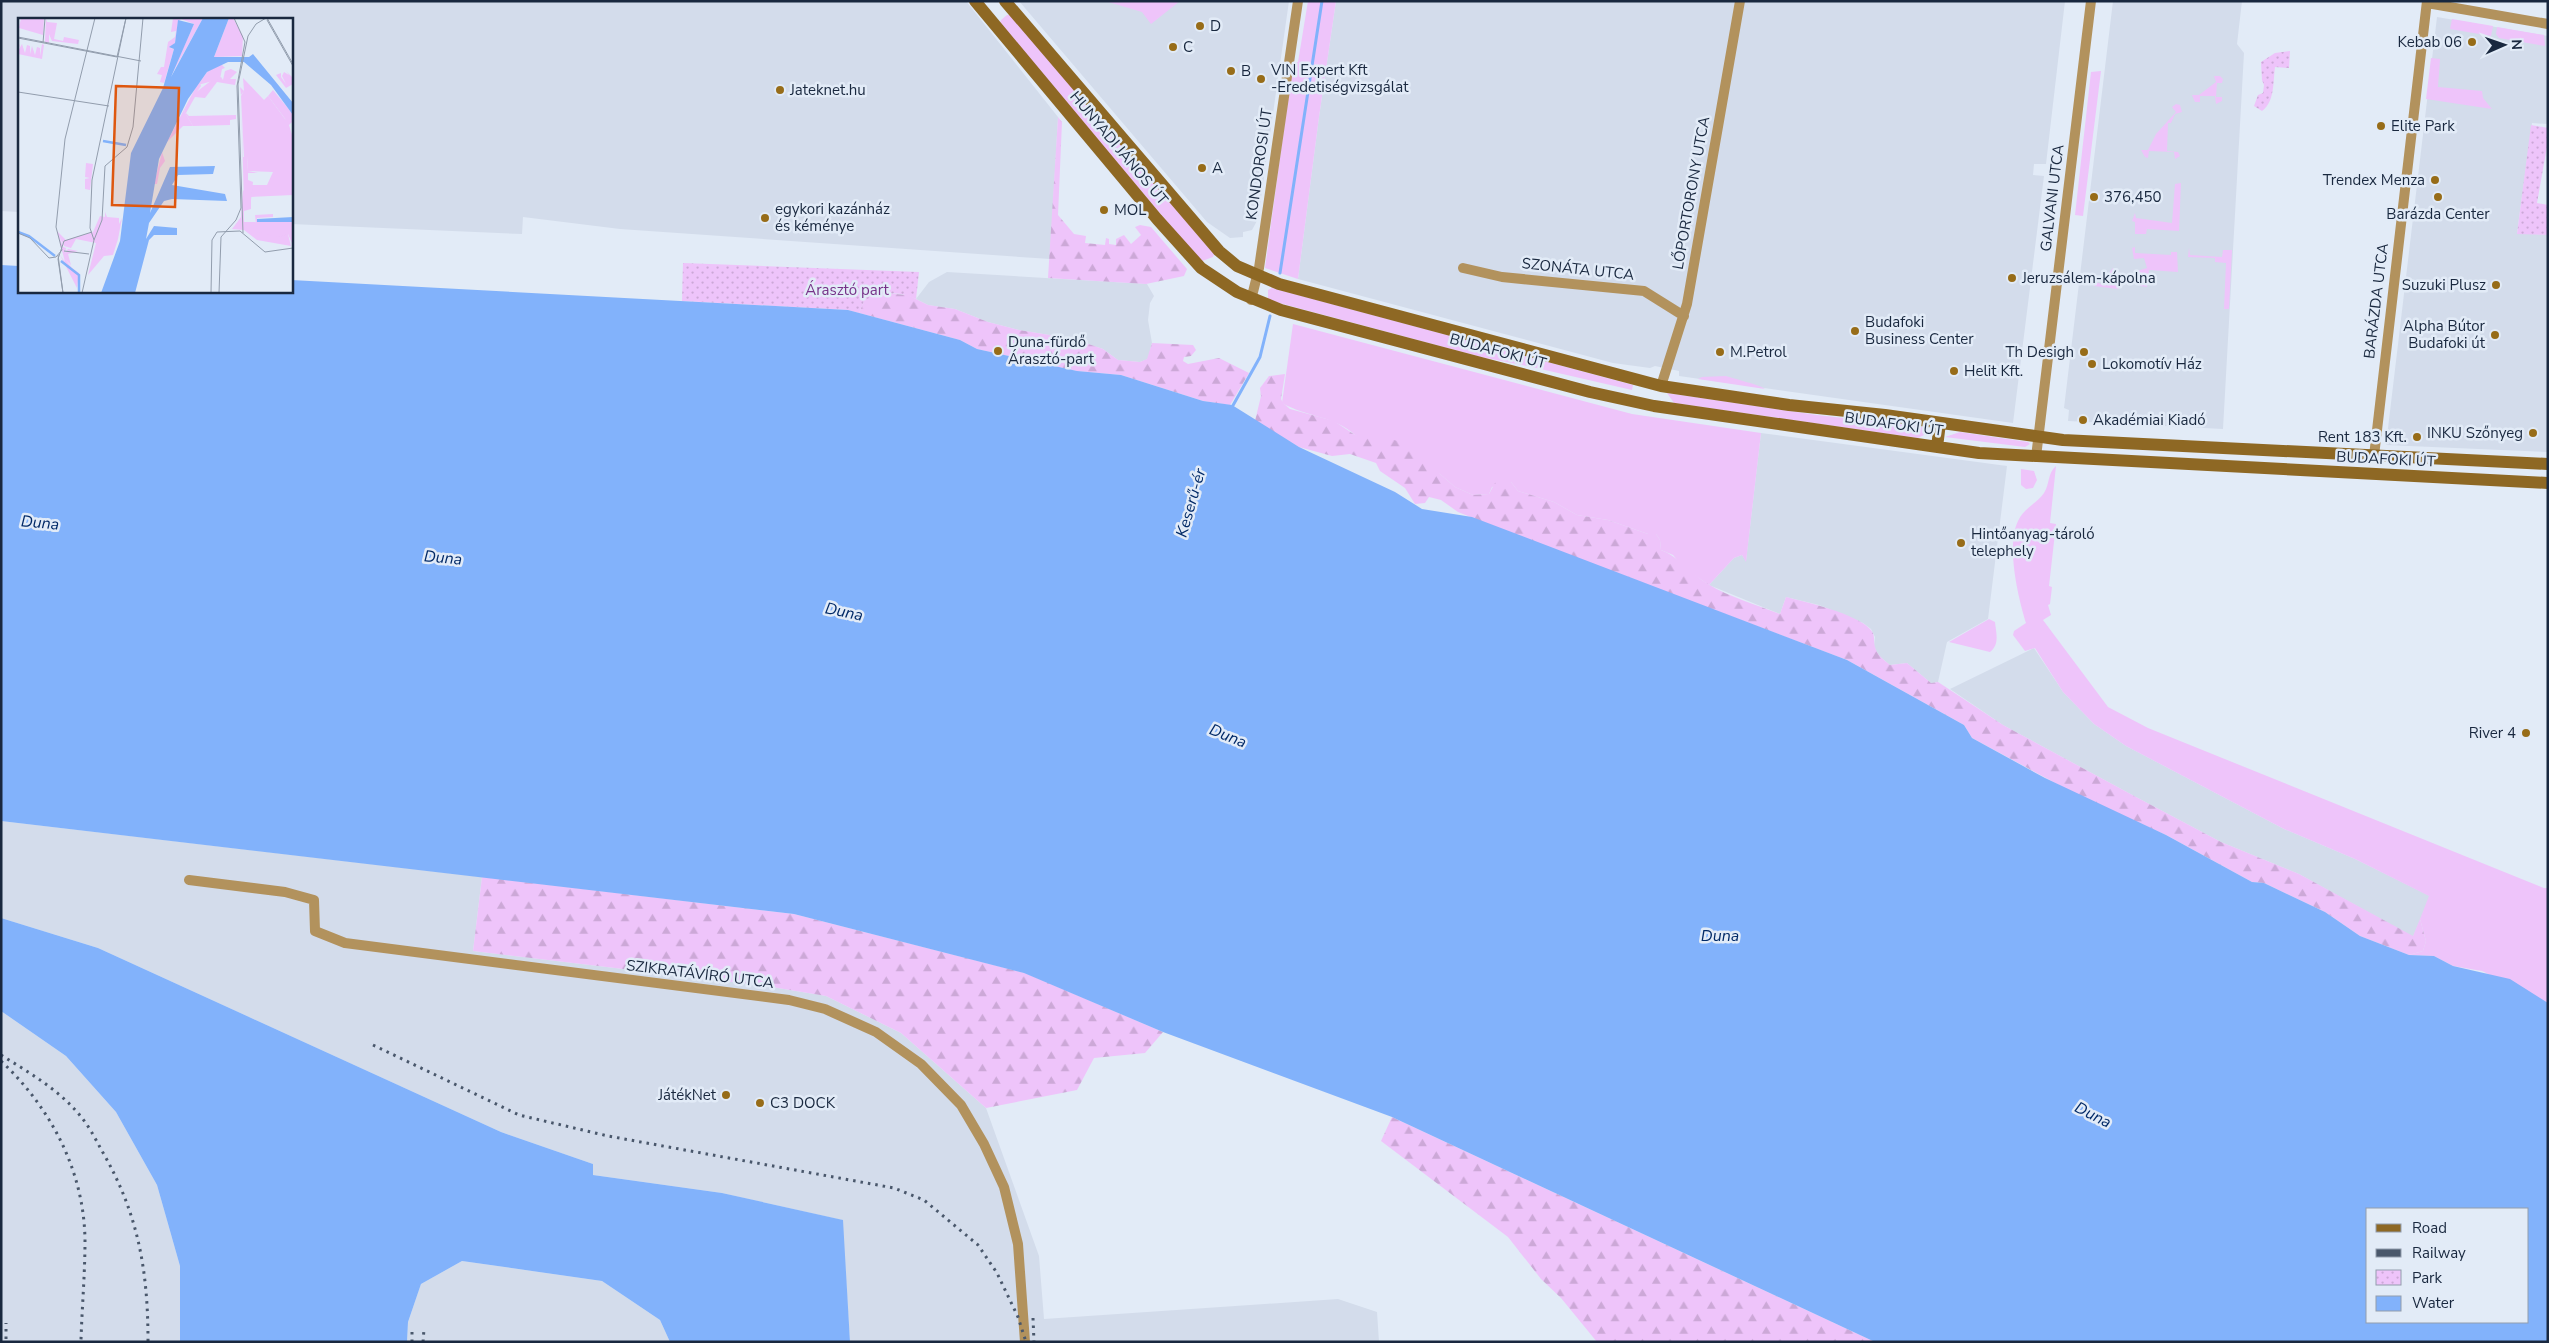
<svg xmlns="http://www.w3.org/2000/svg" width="2549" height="1343" font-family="'Nunito Sans',sans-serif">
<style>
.built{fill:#d3dceb}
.grass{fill:#eec4fa}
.forest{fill:url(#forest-firs)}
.park{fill:url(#park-dots)}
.water{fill:#82b2fb;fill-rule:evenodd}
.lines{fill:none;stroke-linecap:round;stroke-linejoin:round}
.stream{stroke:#82b2fb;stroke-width:3}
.minor{stroke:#b2925d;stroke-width:10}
.secondary{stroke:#8e6824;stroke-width:12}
.rail{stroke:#49576b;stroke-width:3;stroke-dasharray:2.5 5;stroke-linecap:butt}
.poi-dot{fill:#976c18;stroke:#e2ebf7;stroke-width:2}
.labels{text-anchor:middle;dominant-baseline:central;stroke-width:5;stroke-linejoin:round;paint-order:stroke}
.poi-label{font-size:15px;fill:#19283f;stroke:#e2ebf7;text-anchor:start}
.street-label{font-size:15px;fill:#19283f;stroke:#e2ebf7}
.park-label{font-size:15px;fill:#763288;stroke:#e2ebf7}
.water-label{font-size:16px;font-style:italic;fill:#002967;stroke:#e2ebf7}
.inset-river{fill:none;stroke:#82b2fb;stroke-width:2.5}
.inset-road{fill:none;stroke:#929dad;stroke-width:1}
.view{fill:#de570f;fill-opacity:0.15;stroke:#de570f;stroke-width:2.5}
.inset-edge{fill:none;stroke:#19283f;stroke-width:2.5}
</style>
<defs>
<pattern id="forest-firs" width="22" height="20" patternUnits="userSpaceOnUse" patternTransform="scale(1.25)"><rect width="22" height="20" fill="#eec4fa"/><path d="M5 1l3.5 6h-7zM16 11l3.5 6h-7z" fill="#cca8d7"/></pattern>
<pattern id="park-dots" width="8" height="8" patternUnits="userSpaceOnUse" patternTransform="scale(1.25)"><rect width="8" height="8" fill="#eec4fa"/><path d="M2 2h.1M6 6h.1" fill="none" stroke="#cca8d7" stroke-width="1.8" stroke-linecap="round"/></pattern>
</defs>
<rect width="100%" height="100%" fill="#e2ebf7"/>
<!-- built -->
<path class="built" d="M1,1H966L1058,117L1050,259L620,229L523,217L522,234L291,224V19H19V212L1,211Z
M1019,1H1289L1258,219L1252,230L1243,232V237L1230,238L1207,222Z
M1336,1H2065L2046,164H2034L2033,175L2044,176L2013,423L1679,376V371L1655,366L1650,368L1613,363L1298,279L1319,117Z
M2113,1H2242L2237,44L2244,53L2223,429L2068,421L2069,410L2064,408Z
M2437,17L2548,36V124L2532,123L2517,233L2548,235V452L2386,445Z
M947,272L1147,284L1154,296L1150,303L1148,320L1152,343L1148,359L1140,362L1118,360L1103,349L1074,339L1019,330L988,322L955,309L928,305L916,299L929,282Z
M1761,433L2007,466L1988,619L1947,642L1938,682L1931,683L1907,663L1890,665L1878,655L1874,646L1875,637L1871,629L1863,623L1819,605L1786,597L1780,614L1709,585L1734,558L1742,555L1746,561Z
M2034,648L2063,692L2094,724L2126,746L2284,829L2355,859L2430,896L2413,937L2299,874L2221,842L2136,797L2003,725L1950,689Z
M1,821L482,877L473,951L766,986L826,996L901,1033L986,1108L1039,1256L1044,1319L1338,1299L1377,1312L1379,1342H850L842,1220L722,1193L593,1175V1164L501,1132L98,948L1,918Z
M1,1011L66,1056L116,1112L157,1185L180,1266V1342H1Z
M462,1261L602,1281L660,1320L670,1342H407L408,1322L421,1284Z"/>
<!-- grass -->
<path class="grass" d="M1105,1H1180L1151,24L1142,12Z
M1308,1H1336L1319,117L1298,279L1265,268L1293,62H1298Z
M1007,15H1010L1214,254L1213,257L1202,261L1185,243L1000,23L1001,20Z
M2452,19L2493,26L2491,36L2450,29Z
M2497,27L2544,35L2545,46L2499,38L2496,34Z
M2431,58L2440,59L2438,87L2482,91L2483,98L2492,109L2426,99Z
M2101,71L2083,216L2075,215L2091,72Z
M2214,76H2220L2223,79L2222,83H2217L2216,97H2222V101L2216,104L2215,96H2200V102H2195L2192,95H2199L2216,82Z
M2176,104L2180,105L2182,112L2175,114L2171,123H2168L2167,151L2178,152L2180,156L2175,159L2174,152L2149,151L2148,158L2145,157L2141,150H2148L2156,134L2176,112L2172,107Z
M2181,183L2179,231L2147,229L2146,234H2135V222L2132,221L2135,213L2136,218L2172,223L2175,184Z
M2135,247V253L2171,255V252H2177L2178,272L2149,270L2147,287L2140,286L2137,271L2147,268L2144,258L2134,259L2132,248Z
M2189,248L2190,255L2222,257L2223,250H2232L2229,309H2224L2226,263L2215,262V258L2188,257Z
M2113,268L2122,284L2118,289L2094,286L2095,282L2101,284Z
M1272,288L1633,385L1632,390L1532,367L1481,357L1268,300V290Z
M1293,324L1632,414L1761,433L1746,562L1742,555L1734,558L1709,585L1683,567L1673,555L1661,550L1660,540L1656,534H1648L1608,520L1577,515L1554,502L1518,491L1511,482L1492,487L1489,494L1473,495L1455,487L1440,474L1355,435C1335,416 1306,417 1282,403Z
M1726,376C1732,378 1763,386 1765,389L1698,379L1702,377Z
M1667,393L1817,415L1922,427L1927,428L1928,433L1918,438L1674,403Z
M1960,432L2028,442L2030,444L2025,447L1945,437Z
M2056,466L2050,523L2056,524L2049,586L2052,587L2050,604L2048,605L2051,615L2043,620L2108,707L2148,728L2544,888H2548V1003L2482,971L2453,966L2434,956L2409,955L2423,951L2426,941L2420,919L2429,896L2355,859L2284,829L2126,746L2094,724L2063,692L2035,648L2025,651L2013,635L2014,631L2026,623C2018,597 2006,546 2018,521C2024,508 2036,504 2044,493C2050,484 2047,474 2056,466Z
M2021,469L2034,471L2037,480L2033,488L2026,489L2021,485Z
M1989,619L1995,622C1996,633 2000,644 1990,652L1949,642Z"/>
<!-- forest -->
<path class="forest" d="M1058,117L1062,122L1058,215L1074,234L1086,236L1085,243L1105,245L1106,238L1109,239V244L1116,245V239L1124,235L1131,244L1141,235L1135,227L1140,225L1151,227L1187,269L1184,276L1146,284L1048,278Z
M882,293L908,295L928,305L955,309L988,322L1019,330L1074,339L1103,349L1118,360L1140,362L1147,359L1152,343L1193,345L1196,350L1191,356L1184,357L1183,361L1188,364L1219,358L1249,373L1230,405L1203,401L1121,375L1077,371L977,349L960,340L859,313L864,301Z
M1285,374L1281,399L1283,403L1290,409L1334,421L1355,435L1388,438L1407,444L1422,453L1440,474L1455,487L1473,495L1489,494L1496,481L1511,482L1518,491L1554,502L1577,515L1608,520L1648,534H1656L1660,540L1661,550C1678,556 1691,574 1708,584C1729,597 1757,605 1780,614L1786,597C1806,602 1857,614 1870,629C1876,635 1873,640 1875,647C1877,655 1884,660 1890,665L1907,663L1931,683L1938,682L2003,725L2136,797L2221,842L2299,874L2413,936L2420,919L2426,941L2423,951L2409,955L2360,936L2325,912L2264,883L2252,882L2166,835L2083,798L1972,738L1964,725L1847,660L1549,548L1458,512L1441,500L1429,497L1425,503L1415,504L1405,488L1380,471L1376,463L1350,454L1332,456L1299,447L1255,421L1261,396L1260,388L1269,376Z
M482,877L794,914L1025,973L1163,1032L1145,1053L1094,1058L1077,1090L986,1108L901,1033L826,996L766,986L473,951Z
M1392,1117L1875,1342H1597L1561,1298L1541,1279L1508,1237L1381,1141Z"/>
<!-- park -->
<path class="park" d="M2290,51L2289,68L2275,67C2273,81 2275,102 2262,111L2254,106L2258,95L2263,93L2264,85L2262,80L2261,62L2275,53Z
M2531,125L2548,128V141L2537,203L2548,205V235L2517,234Z
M683,263L919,272L916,299C898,290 882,293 864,301L859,313L848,310L682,301Z"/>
<!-- water -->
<path class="water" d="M1,265L19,266V291H291V280L848,310L960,340L977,349L1077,371L1121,375L1203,401L1232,405L1299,447L1395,492L1422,509L1472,517L1847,660L1964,725L1972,738L2045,778L2166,835L2252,882L2264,883L2325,912L2360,936L2409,955L2434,956L2453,966L2510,979L2548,1003V1342H1875L1392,1117L1163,1032L1024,973L794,914L1,821ZM2368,1209H2528V1322H2368Z
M1,918L98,948L501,1132L593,1164V1175L722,1193L843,1220L850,1342H670L660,1320L602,1281L462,1261L421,1284L408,1322L407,1342H180V1266L157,1185L116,1112L66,1056L1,1011Z"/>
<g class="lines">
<!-- stream -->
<path class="stream" d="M1280,273L1322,1
M1231,409L1260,357L1270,316"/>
<!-- minor -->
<path class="minor" d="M2427,3L2548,24
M1463,268L1502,277L1644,291L1684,316
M1251,300L1259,268L1298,1
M1661,386L1687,304L1740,1
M2374,456L2427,1
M2036,457L2091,1
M189,880L285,892L314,900L315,931L345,943L789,1000L825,1009L876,1032L921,1064L961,1105L984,1144L1004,1187L1018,1244L1025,1342"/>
<!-- secondary -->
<path class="secondary" d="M975,1L1157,219L1201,268L1237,292L1281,310L1590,392L1654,406L1979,453L2548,483
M1005,1L1219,251L1237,266L1279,284L1661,386L1789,405L1885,415L2063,440L2548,464
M1937,447L1940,423"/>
<!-- rail -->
<path class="rail" d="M373,1045L519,1115L608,1136L894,1188L924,1200L978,1245L997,1273L1018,1317L1026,1342
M1,1055C30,1073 61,1091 82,1118C90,1128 96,1140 102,1151C138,1213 148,1270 148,1341
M1,1061C51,1108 84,1171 85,1240C85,1274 82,1307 81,1340
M1033,1318L1034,1342
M6,1339V1323
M412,1342V1329
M423,1342L424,1329"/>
</g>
<!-- markers -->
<g class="poi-dot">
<circle cx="1200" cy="26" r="5"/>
<circle cx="2472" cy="42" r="5"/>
<circle cx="1173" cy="47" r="5"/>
<circle cx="1231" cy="71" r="5"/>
<circle cx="1261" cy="79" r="5"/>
<circle cx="780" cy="90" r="5"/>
<circle cx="2381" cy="126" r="5"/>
<circle cx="1202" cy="168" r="5"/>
<circle cx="2435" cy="180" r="5"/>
<circle cx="2094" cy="197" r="5"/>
<circle cx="2438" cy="197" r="5"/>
<circle cx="1104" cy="210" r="5"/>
<circle cx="765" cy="218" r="5"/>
<circle cx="2012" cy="278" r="5"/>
<circle cx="2496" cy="285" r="5"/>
<circle cx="1855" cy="331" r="5"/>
<circle cx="2495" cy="335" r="5"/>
<circle cx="998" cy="351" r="5"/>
<circle cx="1720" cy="352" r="5"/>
<circle cx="2084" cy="352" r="5"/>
<circle cx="2092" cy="364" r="5"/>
<circle cx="1954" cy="371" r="5"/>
<circle cx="2083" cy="420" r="5"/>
<circle cx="2533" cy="433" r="5"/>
<circle cx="2417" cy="437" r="5"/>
<circle cx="1961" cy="543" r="5"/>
<circle cx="2526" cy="733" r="5"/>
<circle cx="726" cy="1095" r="5"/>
<circle cx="760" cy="1103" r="5"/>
</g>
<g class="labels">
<!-- poi labels -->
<g class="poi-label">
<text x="1210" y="26">D</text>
<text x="2462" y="42" text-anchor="end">Kebab 06</text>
<text x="1183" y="47">C</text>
<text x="1271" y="70">VIN Expert Kft<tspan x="1271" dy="17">-Eredetiségvizsgálat</tspan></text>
<text x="1241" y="71">B</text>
<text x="790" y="90">Jateknet.hu</text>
<text x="2391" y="126">Elite Park</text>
<text x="1212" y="168">A</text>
<text x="2425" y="180" text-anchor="end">Trendex Menza</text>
<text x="2104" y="197">376,450</text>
<text x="775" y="209">egykori kazánház<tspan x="775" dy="17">és kéménye</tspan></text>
<text x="1114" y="210">MOL</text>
<text x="2438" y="214" text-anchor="middle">Barázda Center</text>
<text x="2022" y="278">Jeruzsálem-kápolna</text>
<text x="2486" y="285" text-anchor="end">Suzuki Plusz</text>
<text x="1865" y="322">Budafoki<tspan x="1865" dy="17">Business Center</tspan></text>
<text x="2485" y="326" text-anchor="end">Alpha Bútor<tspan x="2485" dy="17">Budafoki út</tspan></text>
<text x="1008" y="342">Duna-fürdő<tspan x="1008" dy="17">Árasztó-part</tspan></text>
<text x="1730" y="352">M.Petrol</text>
<text x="2074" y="352" text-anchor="end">Th Desigh</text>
<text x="2102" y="364">Lokomotív Ház</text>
<text x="1964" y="371">Helit Kft.</text>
<text x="2093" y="420">Akadémiai Kiadó</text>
<text x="2523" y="433" text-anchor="end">INKU Szőnyeg</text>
<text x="2407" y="437" text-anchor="end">Rent 183 Kft.</text>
<text x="1971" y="534">Hintőanyag-tároló<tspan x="1971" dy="17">telephely</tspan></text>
<text x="2516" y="733" text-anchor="end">River 4</text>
<text x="716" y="1095" text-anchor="end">JátékNet</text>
<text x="770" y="1103">C3 DOCK</text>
</g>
<!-- street labels -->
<g class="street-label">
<text transform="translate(1119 148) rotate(50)">HUNYADI JÁNOS ÚT</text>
<text transform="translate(1259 164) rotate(-82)">KONDOROSI ÚT</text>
<text transform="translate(1691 193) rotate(-80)">LŐPORTORONY UTCA</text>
<text transform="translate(2052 198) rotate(-83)">GALVANI UTCA</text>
<text transform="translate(1578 269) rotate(6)">SZONÁTA UTCA</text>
<text transform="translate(2376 301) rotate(-83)">BARÁZDA UTCA</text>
<text transform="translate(1498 351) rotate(15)">BUDAFOKI ÚT</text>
<text transform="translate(1894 424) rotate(8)">BUDAFOKI ÚT</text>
<text transform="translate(2386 459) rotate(3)">BUDAFOKI ÚT</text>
<text transform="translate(700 974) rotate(7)">SZIKRATÁVÍRÓ UTCA</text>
</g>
<!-- park labels -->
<g class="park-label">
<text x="847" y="290">Árasztó part</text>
</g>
<!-- water labels -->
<g class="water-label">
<text transform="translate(1191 503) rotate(-74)">Keserű-ér</text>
<text transform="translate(40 523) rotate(5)">Duna</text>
<text transform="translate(443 558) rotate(5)">Duna</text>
<text transform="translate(844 612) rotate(12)">Duna</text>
<text transform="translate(1228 736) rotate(22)">Duna</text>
<text x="1720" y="936">Duna</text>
<text transform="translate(2093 1115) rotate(27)">Duna</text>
</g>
</g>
<!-- overview -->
<g transform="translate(18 18)">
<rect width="275" height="275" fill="#e2ebf7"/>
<path d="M2,26L0,33L4,26L7,35L9,27L12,28V36L14,28L17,37L19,29L22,30V38L24,26L26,27L24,41L0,36V29ZM213,51L219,54L212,61H218L217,67L199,64L187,80L177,79L168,95L171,98L218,97V101L212,102V107L175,108L166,93L177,75L194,62L203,59L205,62L207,53ZM268,53L275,60V66L268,70L258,57L263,55V59L268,66L264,58L266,54L271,57ZM225,60L246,82L250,78L267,101L275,103L271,107L275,120V177L233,179V191L226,193V204H237L262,216H270L273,228L239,222L226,212L214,211L223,199L225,173L233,167H249L255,154L230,153L229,139H226L223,78L226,73L223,77L222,69L226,73ZM87,194L89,199L101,200V206L104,200L100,221L95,237L86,238L70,257L78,225L58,221L53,230L46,228L41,218L45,229L48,230L47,235L50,231L60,233L50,236L53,247L47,241L54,250L61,255L59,270L42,237L47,244L39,213L48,222L75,214L82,198L87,199Z" fill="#eec4fa"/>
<path d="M181,63L183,68L166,93L175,108H165L149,124ZM255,72L274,95L275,103L268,102L250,78ZM223,78L225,139H229L230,153L240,155H230V162L235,164L233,182L226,185ZM144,134L147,143L142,150L139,166H136ZM255,196V199L239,200V204H275V228L270,216L261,219L239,214L237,197Z" fill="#eec4fa"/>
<path d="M68,145L75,146L72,172L67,171V161L72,160L67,159Z" fill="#eec4fa"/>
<path d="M3,0H26L25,17L1,10ZM28,0L29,4L39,5L36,21L45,23L46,19L61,22L60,26L34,23L31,16V25L27,24ZM155,0H185L153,58L176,6L163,1L160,4L157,25L152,30L156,31L146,65L142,64L144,57L139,56L143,49H146L150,24L157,19L158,13L153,14ZM211,0H215L225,18L224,38L196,39ZM203,46L207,50L204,51L202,61L180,67L189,54Z" fill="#eec4fa"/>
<path d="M185,0H211L196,39H231L235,36L275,85V97L253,67L226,44H210L189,54L170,81L141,141L132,195L152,149L197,148L195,156L160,157L154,167L207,176L209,183L154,181L146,183L131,205L128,221L136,208L159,210V217H136L131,222L117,275H83L102,223L113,135L145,70L156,31L151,29L157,25L160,2L176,6L153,59ZM275,199V204H239V201Z" fill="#82b2fb"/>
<path class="inset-river" d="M85,123L108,127M0,214L11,218L37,238M43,243L61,257V275"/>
<path class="inset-road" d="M249,0L275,46M249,2L275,48M0,19L123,43M0,20L99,39L108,0M25,25L27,0M0,74L91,88M0,215L12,220L31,240L38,239L44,232L38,209L47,121L77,0M225,215L220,66L230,18L238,6L248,0M76,222L72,210L74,162L108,0M46,233L71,236M40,237L45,275M45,275L40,241L46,223L74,214M64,275L76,222L84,202L87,148L109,129L115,109L125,0M193,275L194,222L199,214L222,213L247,234L275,230M201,275L203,219L218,202L223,190L219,68L227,24L216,0"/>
<path class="view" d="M98,68L161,70L157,189L94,187Z"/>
<rect width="275" height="275" class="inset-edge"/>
</g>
<!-- border -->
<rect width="2549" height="1343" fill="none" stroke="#19283f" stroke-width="5"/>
<!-- legend -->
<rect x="2366" y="1208" width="162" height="115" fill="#e2ebf7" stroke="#929dad"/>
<rect x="2376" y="1224" width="25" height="8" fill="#8e6824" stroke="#929dad"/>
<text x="2412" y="1233" font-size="15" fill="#19283f">Road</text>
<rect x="2376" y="1249" width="25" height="8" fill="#49576b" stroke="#929dad"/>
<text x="2412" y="1258" font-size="15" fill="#19283f">Railway</text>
<rect x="2376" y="1270" width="25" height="15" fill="url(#park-dots)" stroke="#929dad"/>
<text x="2412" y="1283" font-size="15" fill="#19283f">Park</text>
<rect x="2376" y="1296" width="25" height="15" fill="#82b2fb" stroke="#929dad"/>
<text x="2412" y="1308" font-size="15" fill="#19283f">Water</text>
<!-- north arrow -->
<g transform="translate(2504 45) rotate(88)" stroke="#e2ebf7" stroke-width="4" paint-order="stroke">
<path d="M0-4L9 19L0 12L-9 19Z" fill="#19283f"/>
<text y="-8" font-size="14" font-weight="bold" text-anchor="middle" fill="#19283f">N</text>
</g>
</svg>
